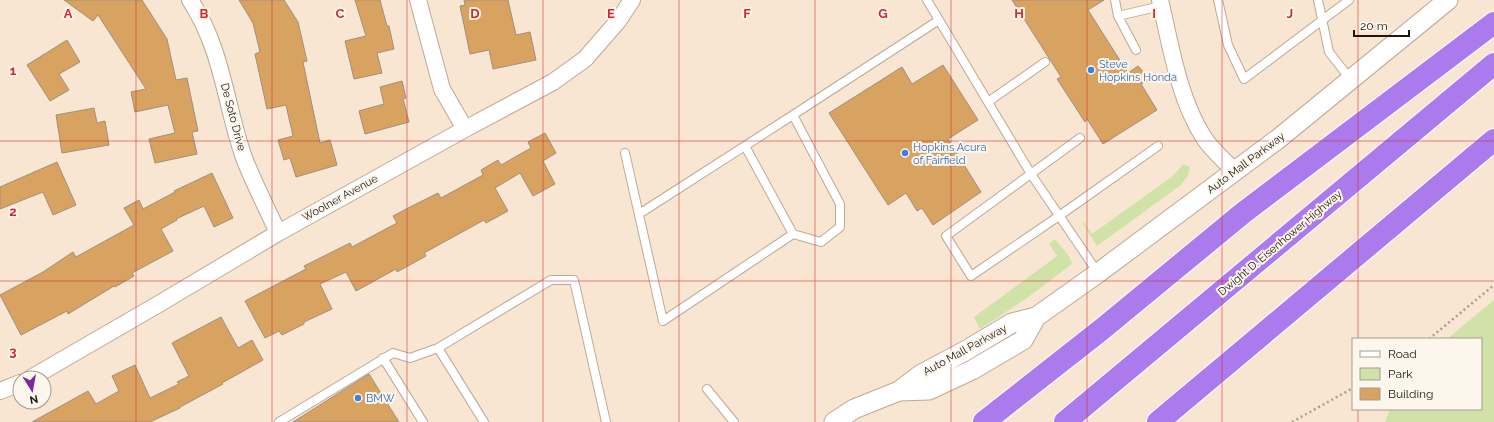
<svg xmlns="http://www.w3.org/2000/svg" width="1494" height="422" font-family="Raleway,sans-serif">
<style>
.green{fill:#d0e2a8}
.building{fill:#d8a361;stroke:#a08f7c}
.lines{fill:none;stroke-linecap:round;stroke-linejoin:round}
.service-casing{stroke:#bba996;stroke-width:10}
.minor-casing{stroke:#bba996;stroke-width:18}
.tertiary-casing{stroke:#bba996;stroke-width:21}
.motorway-casing{stroke:#fff;stroke-width:24}
.path{stroke:#ac9e8e;stroke-width:2.5;stroke-dasharray:2 3;stroke-linecap:butt}
.service{stroke:#fff;stroke-width:8}
.minor{stroke:#fff;stroke-width:16}
.tertiary{stroke:#fff;stroke-width:19}
.motorway{stroke:#ab7bed;stroke-width:22}
.grid{fill:none;stroke:#d62828;stroke-width:1;stroke-opacity:0.55}
.shop-dot{fill:#3f7fe0;stroke:#fdf6ed;stroke-width:1.5}
.labels{text-anchor:middle;dominant-baseline:central;stroke-width:4;stroke-linejoin:round;paint-order:stroke}
.shop-label{font-size:11px;fill:#366cbe;stroke:#fdf6ed;text-anchor:start}
.street-label{font-size:11px;fill:#1d170f;stroke:#fdf6ed}
.grid-label{font-size:13px;text-anchor:middle;font-weight:bold;fill:#d62828;stroke:#fdf6ed;stroke-width:4;stroke-linejoin:round;paint-order:stroke}
</style>
<rect width="100%" height="100%" fill="#f9e6d2"/>
<!-- green -->
<path class="green" d="M1183,164L1190,167L1188,175L1181,185L1097,246L1082,222L1083,221L1092,234L1173,176Z
M1055,239L1069,256L1072,264L1027,298L980,329L974,317L1057,256L1049,244Z
M1494,300V422H1385L1390,409H1481V339H1447Z"/>
<!-- building -->
<path class="building" d="M64,0H142L167,39L176,80L187,78L198,131L192,132L197,154L155,163L149,139L175,133L168,105L135,112L131,92L146,89L98,15L93,21Z
M239,0H284L298,22L307,61L303,62L320,143L330,140L337,165L296,177L290,158L284,160L278,140L293,136L286,105L267,109L255,54L260,52L253,23Z
M355,0H380L387,26H389L394,49L377,53L382,73L354,79L345,41L366,36Z
M464,0H508L516,35L530,32L536,60L493,69L489,50L470,54L460,6L465,5Z
M1012,0H1104L1088,10L1128,73L1138,66L1150,79L1141,84L1157,110L1103,144L1087,119L1085,122L1057,79L1061,77Z
M67,40L80,62L59,74L69,90L50,101L27,65Z
M943,65L978,120L948,139L981,192L933,225L922,208L917,211L906,193L888,205L829,113L902,67L912,84Z
M402,81L406,98L403,99L409,122L365,134L359,111L384,104L380,87Z
M94,108L97,123L105,121L109,145L62,153L56,115Z
M545,133L556,153L543,161L555,184L533,196L520,173L495,188L508,211L486,223L484,220L424,253L426,256L397,272L396,269L356,291L346,272L320,284L332,309L304,322V324L282,335L279,331L265,338L245,301L306,269L304,266L350,243L352,247L397,223L393,216L408,208L438,193L441,198L483,175L481,170L498,160L501,165L531,148L528,142Z
M57,162L76,205L53,215L43,192L0,209V187Z
M212,173L233,218L214,227L204,206L176,219L177,220L161,229L173,251L132,273L134,276L115,287L114,286L68,314L67,311L21,335L0,295L43,272L73,252L76,257L134,225L124,208L139,200L143,209L175,192L174,191Z
M221,317L238,348L252,340L263,360L222,383L223,384L180,407V408L150,422H32L88,391L96,404L119,391L112,376L135,365L150,398L179,384L177,382L189,376L172,343Z
M369,374L399,422H293L364,377Z"/>
<g class="lines">
<defs>
<path id="service" d="M927,0L1031,174L1098,273
M1115,0L1118,16L1136,50
M1218,0L1228,45L1244,79L1349,0
M1318,0L1329,52L1351,80
M1118,16L1161,6
M988,102L1045,62
M1080,138L946,236L971,276L1059,216L1158,146
M745,146L793,234
M625,153L663,321L793,234L821,242L840,227V204L793,115L939,20
M639,214L793,115
M438,348L484,422
M383,358L423,422
M707,389L734,422
M279,422L393,353L410,358L438,348L551,280H574L606,422"/>
<path id="minor" d="M190,0C222,48 225,102 243,155C252,180 267,208 278,233
M418,0L442,89L465,129
M1160,0C1171,46 1178,97 1204,138C1212,150 1225,161 1235,172
M31,378L157,305L278,233L465,129L553,82L585,59L618,21L632,0
M0,391L20,383"/>
<path id="tertiary" d="M899,391L929,390L972,370L1023,340L1036,317
M834,422L854,409L899,391L920,375L965,351L1012,323L1036,317L1098,273L1278,139L1448,0"/>
<path id="motorway" d="M984,422L1101,330L1243,213L1494,23
M1065,422L1494,64
M1158,422L1494,140"/>
</defs>
<!-- service casing -->
<use href="#service" class="service-casing"/>
<!-- minor casing -->
<use href="#minor" class="minor-casing"/>
<!-- tertiary casing -->
<use href="#tertiary" class="tertiary-casing"/>
<!-- motorway casing -->
<use href="#motorway" class="motorway-casing"/>
<!-- path -->
<path class="path" d="M1429,339L1494,285
M1292,422L1353,388"/>
<!-- service -->
<use href="#service" class="service"/>
<!-- minor -->
<use href="#minor" class="minor"/>
<!-- tertiary -->
<use href="#tertiary" class="tertiary"/>
<!-- motorway -->
<use href="#motorway" class="motorway"/>
</g>
<!-- grid -->
<path class="grid" d="M136,0V422M272,0V422M407,0V422M543,0V422M679,0V422M815,0V422M951,0V422M1087,0V422M1222,0V422M1358,0V339M0,141H1494M0,281H1494M1358,409V422"/>
<!-- markers -->
<g class="shop-dot">
<circle cx="1091" cy="70" r="4"/>
<circle cx="905" cy="153" r="4"/>
<circle cx="358" cy="398" r="4"/>
</g>
<g class="labels">
<!-- shop labels -->
<g class="shop-label">
<text x="1099" y="64">Steve<tspan x="1099" dy="13">Hopkins Honda</tspan></text>
<text x="913" y="147">Hopkins Acura<tspan x="913" dy="13">of Fairfield</tspan></text>
<text x="366" y="398">BMW</text>
</g>
<!-- street labels -->
<g class="street-label">
<text transform="translate(233 117) rotate(75)">De Soto Drive</text>
<text transform="translate(1246 163) rotate(-37)">Auto Mall Parkway</text>
<text transform="translate(340 198) rotate(-29)">Woolner Avenue</text>
<text transform="translate(1280 243) rotate(-40)">Dwight D. Eisenhower Highway</text>
<text transform="translate(965 350) rotate(-29)">Auto Mall Parkway</text>
</g>
</g>
<g class="grid-label">
<text x="68" y="18">A</text>
<text x="204" y="18">B</text>
<text x="340" y="18">C</text>
<text x="475" y="18">D</text>
<text x="611" y="18">E</text>
<text x="747" y="18">F</text>
<text x="883" y="18">G</text>
<text x="1019" y="18">H</text>
<text x="1154" y="18">I</text>
<text x="1290" y="18">J</text>
<text x="13" y="75">1</text>
<text x="13" y="216">2</text>
<text x="13" y="356">3</text>
</g>
<!-- legend -->
<rect x="1352" y="338" width="130" height="72" fill="#fdf6ed" stroke="#a39d94"/>
<rect x="1360" y="351" width="20" height="6" fill="#ffffff" stroke="#a39d94"/>
<text x="1388" y="358" font-size="12" fill="#1d170f">Road</text>
<rect x="1360" y="368" width="20" height="12" fill="#d0e2a8" stroke="#a39d94"/>
<text x="1388" y="378" font-size="12" fill="#1d170f">Park</text>
<rect x="1360" y="388" width="20" height="12" fill="#d8a361" stroke="#a39d94"/>
<text x="1388" y="398" font-size="12" fill="#1d170f">Building</text>
<!-- north arrow -->
<g transform="translate(32 390) rotate(169)"><circle r="19" fill="#fdf6ed" stroke="#a39d94"/>
<path d="M0-3L7 15L0 10L-7 15Z" fill="#7b2998"/>
<text y="-6" font-size="11" font-weight="bold" text-anchor="middle" fill="#1d170f">N</text>
</g>
<!-- scale -->
<path d="M1354 30v6h55v-6" fill="none" stroke="#1d170f" stroke-width="2"/>
<text x="1360" y="30" font-size="12" fill="#1d170f" stroke="#fdf6ed" stroke-width="3" paint-order="stroke">20 m</text>
</svg>
